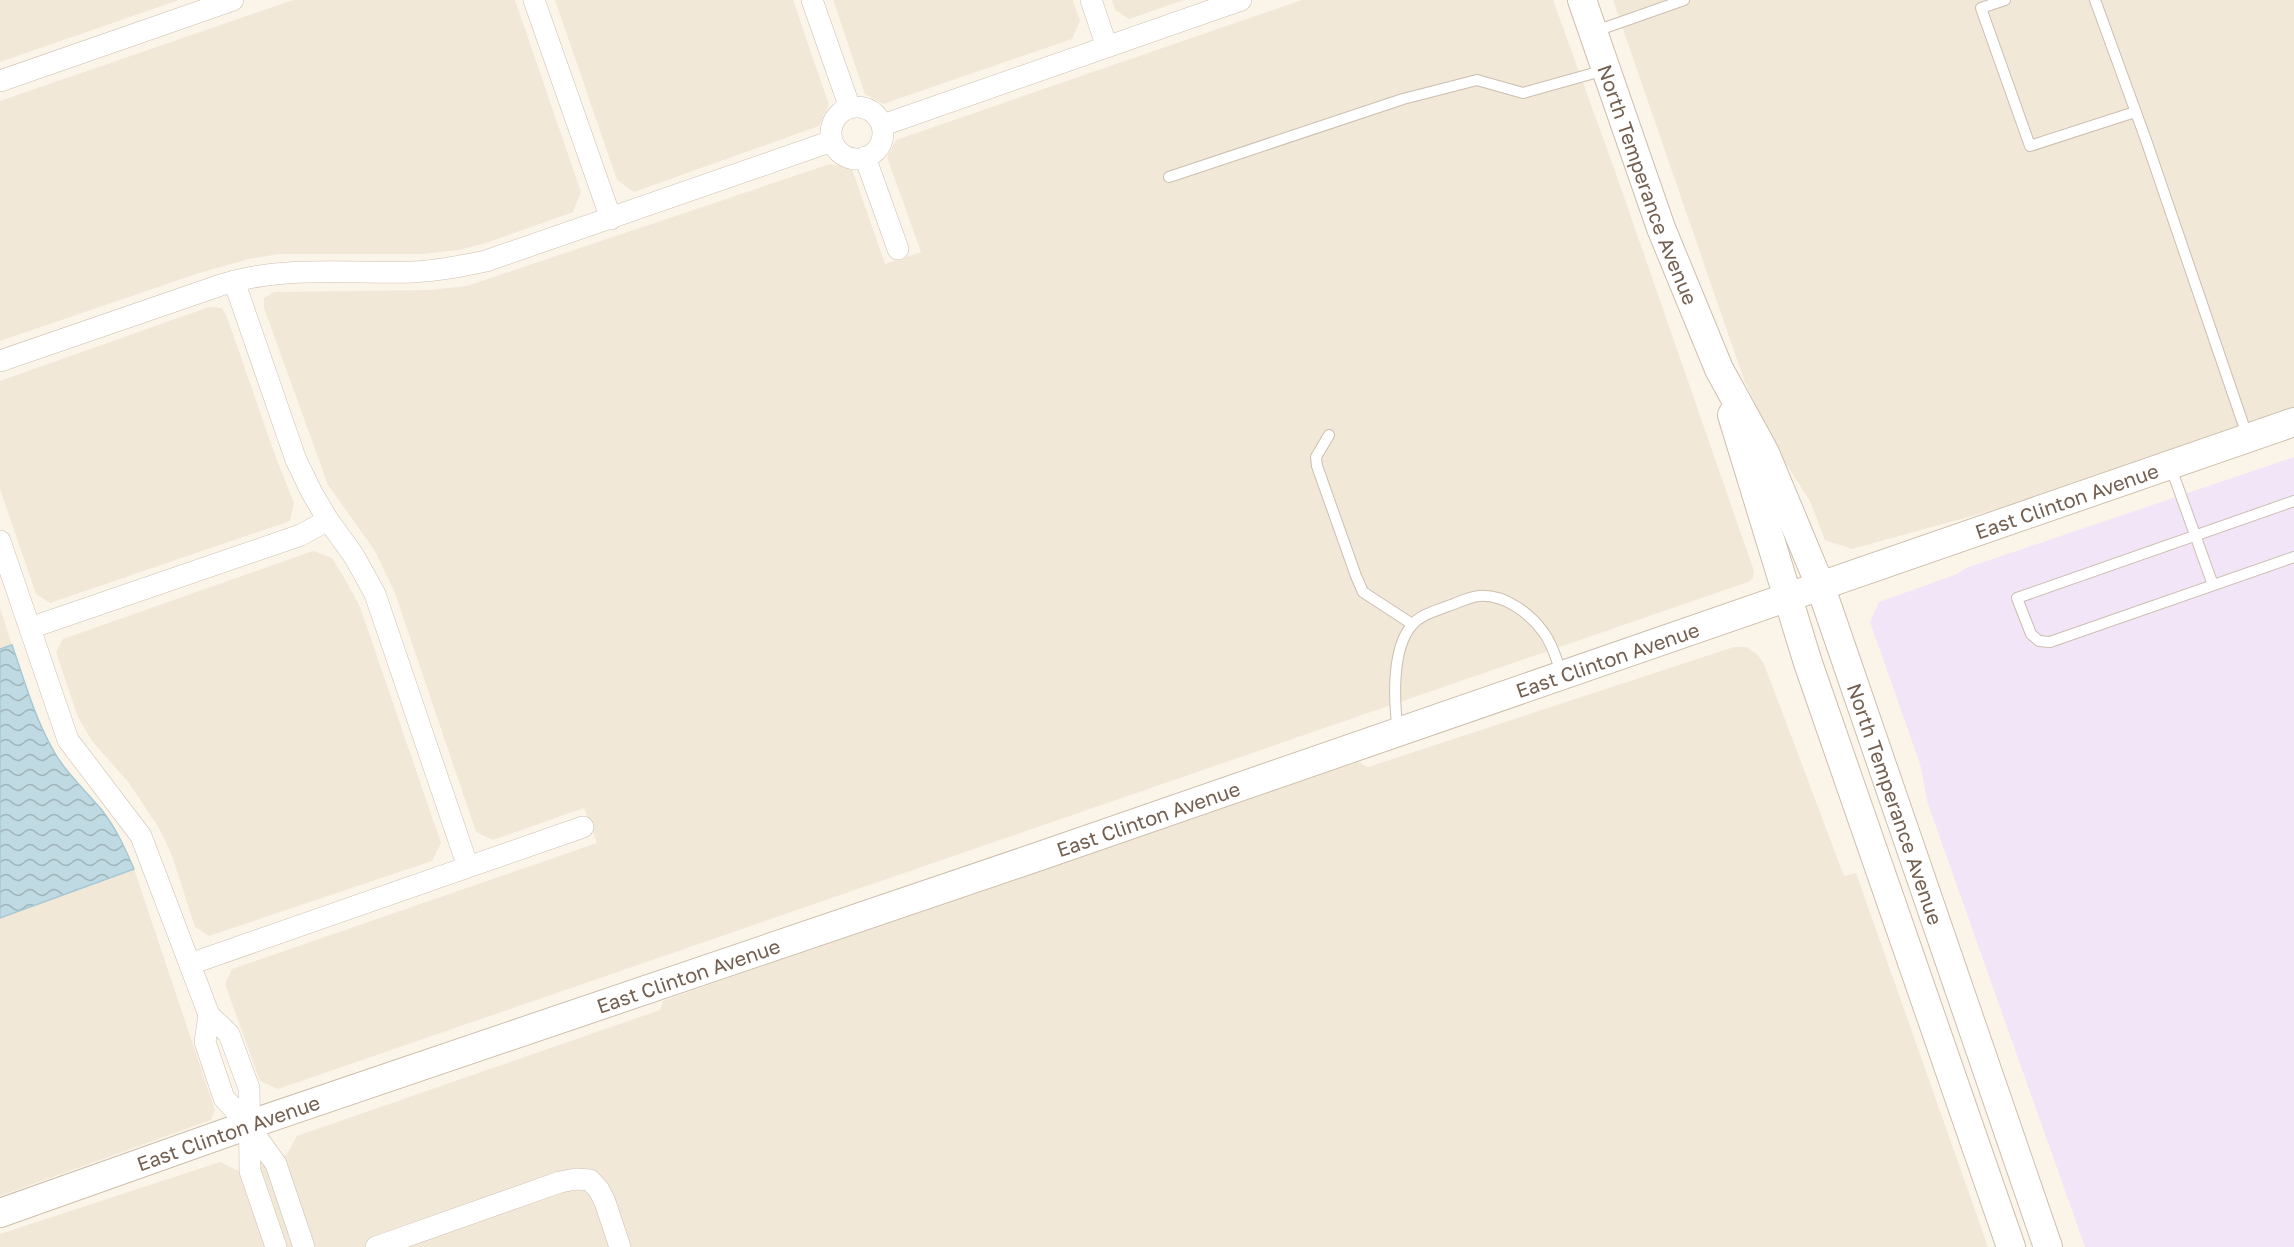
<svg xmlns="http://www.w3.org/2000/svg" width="2294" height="1247" font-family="'Golos Text',sans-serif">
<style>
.residential{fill:#f2e8d8}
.education{fill:#f2e5f7}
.water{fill:url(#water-waves);stroke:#a6c8d4;stroke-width:1.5}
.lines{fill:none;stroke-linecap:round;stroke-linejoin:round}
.lane-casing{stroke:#ccbeb0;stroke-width:12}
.street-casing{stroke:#ccbeb0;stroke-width:22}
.secondary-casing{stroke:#cebfad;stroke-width:30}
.lane{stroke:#fff;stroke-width:10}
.street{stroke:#fff;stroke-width:21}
.secondary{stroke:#fff;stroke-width:28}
.labels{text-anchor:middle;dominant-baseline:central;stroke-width:4.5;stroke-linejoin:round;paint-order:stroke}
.street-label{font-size:20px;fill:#735f4f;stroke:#fdf9ef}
</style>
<defs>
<pattern id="water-waves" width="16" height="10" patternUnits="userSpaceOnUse" patternTransform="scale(1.5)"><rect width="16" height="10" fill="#bfdae3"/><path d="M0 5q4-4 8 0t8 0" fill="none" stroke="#a0b4ba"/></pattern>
</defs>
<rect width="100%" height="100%" fill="#fbf5e9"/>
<!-- residential -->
<path class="residential" d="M0,0H179L0,62Z
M293,0H515L581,192L573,212L486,243L458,250L423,254H279L249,259L199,273L0,341V101Z
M555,0H793L829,105L819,126L634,192L617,180Z
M833,0H1073L1080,21L1072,39L883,104L865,94Z
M1112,0H1184L1129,19L1115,10Z
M1302,0H1553L1615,171L1754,571L1753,578L1748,582L278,1089L260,1081L225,984L232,969L597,843L584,808L493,840L476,832L395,593L375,551L328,485L264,308V298L274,292L430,290L467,286L830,164L852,169L885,264L921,252L887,157L896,140Z
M1613,0H2294V407L1990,511L1852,549L1825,540L1810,501L1780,455L1744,380Z
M209,307L222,308L227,317L276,458L294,503L290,521L50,603L36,594L0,489V381Z
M313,551L332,558L345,579L360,607L441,843L432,861L209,936L195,927L172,856L159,828L129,783L92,741L78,717L56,652L63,639Z
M0,608L12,645L0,649Z
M1734,647H1746L1757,654L1764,664L1844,876L1856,873L1988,1247H0V1234L220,1162L239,1171L286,1155L297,1136L660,1010L663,1001L1034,871L1358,762L1368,767Z
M134,869L215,1110L211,1120L0,1196V918Z"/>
<!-- education -->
<path class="education" d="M2294,457V1247H2085L1928,804L1920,764L1870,622L1879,602L1957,574L1966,568Z"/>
<!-- water -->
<path class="water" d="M12,645C24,679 34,716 52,748C64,771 84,789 101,809C116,828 125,848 134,869L0,918V649Z"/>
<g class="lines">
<defs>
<path id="lane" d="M2005,0L1981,8L2030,146L2135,112
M2095,0L2146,140L2248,438
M1593,32L1684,0
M1169,177L1403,99L1477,80L1523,93L1605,70
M1329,435L1316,457L1317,466L1356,576L1363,592L1412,624
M2170,465L2213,585
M2294,501L2017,598L2031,634L2039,641L2050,642L2294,557
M1398,732C1394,702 1391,649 1412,625C1421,614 1436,611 1448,606C1458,603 1468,597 1479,596C1504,594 1530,613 1544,633C1553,645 1557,661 1562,675"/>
<path id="street" d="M534,0L611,219
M812,0L850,108
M1091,0L1107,47
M0,81L233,0
M831 133a26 26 0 1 1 52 0a26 26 0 1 1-52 0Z
M883,125L1241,0
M865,157L898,249
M234,281L296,460L312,493L328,520L354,556L375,594L468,867
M0,361L221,285C283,265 349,274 413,272C438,271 462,266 486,261L832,141
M0,541L68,740L141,836L209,1015L229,1034L249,1088L250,1171L276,1247
M30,628L301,535L328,520
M190,964L583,827
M209,1015L205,1042L224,1098L248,1125L276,1164L304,1247
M376,1247L560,1182L576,1179L590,1180L599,1190L605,1202L620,1247"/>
<g id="secondary">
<path id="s1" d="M1582,0L1661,228L1719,369L1765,453L1820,585L2048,1247"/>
<path d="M1732,415L1808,663L2011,1247"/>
<path id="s2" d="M0,1213L248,1125L1037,857L2294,422"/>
</g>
</defs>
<!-- lane casing -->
<use href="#lane" class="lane-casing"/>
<!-- street casing -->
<use href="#street" class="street-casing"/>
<!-- secondary casing -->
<use href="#secondary" class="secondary-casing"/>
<!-- lane -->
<use href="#lane" class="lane"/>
<!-- street -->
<use href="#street" class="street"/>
<!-- secondary -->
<use href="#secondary" class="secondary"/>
</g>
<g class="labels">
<!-- street labels -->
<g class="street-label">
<text stroke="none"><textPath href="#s1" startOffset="196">North Temperance Avenue</textPath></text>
<text stroke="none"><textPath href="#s2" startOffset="2186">East Clinton Avenue</textPath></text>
<text stroke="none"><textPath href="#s2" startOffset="1700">East Clinton Avenue</textPath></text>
<text stroke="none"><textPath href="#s1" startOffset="864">North Temperance Avenue</textPath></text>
<text stroke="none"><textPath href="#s2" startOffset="1214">East Clinton Avenue</textPath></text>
<text stroke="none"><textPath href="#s2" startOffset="728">East Clinton Avenue</textPath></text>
<text stroke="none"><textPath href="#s2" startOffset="242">East Clinton Avenue</textPath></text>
</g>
</g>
</svg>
